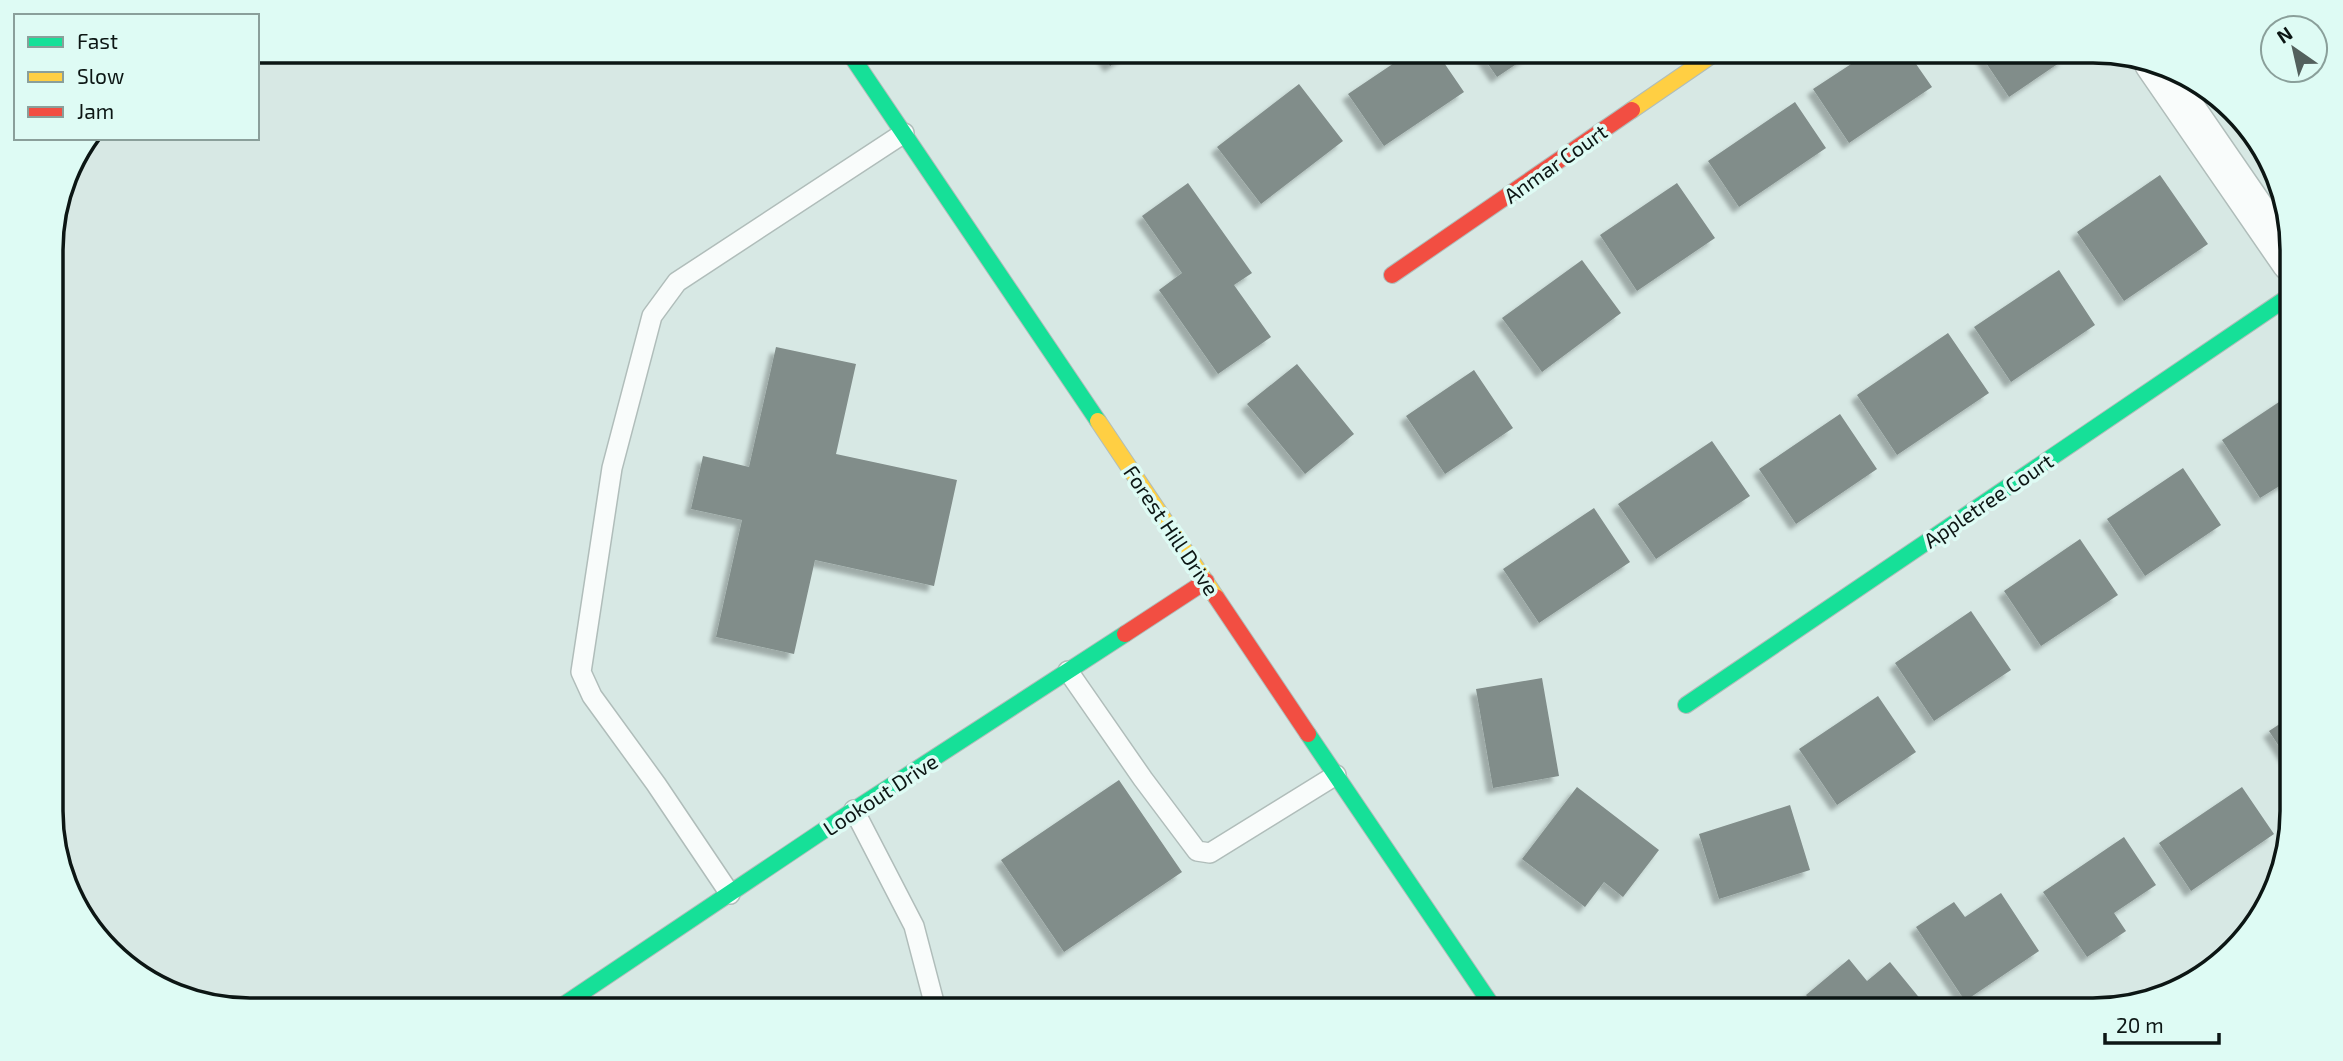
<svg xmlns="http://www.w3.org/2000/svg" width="2343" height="1061" font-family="'Exo 2',sans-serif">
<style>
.building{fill:#818d8a;filter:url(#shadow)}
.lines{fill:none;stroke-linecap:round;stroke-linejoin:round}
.lane-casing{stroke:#b0bdba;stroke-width:22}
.street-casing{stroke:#b0bdba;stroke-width:41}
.fast-casing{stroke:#b0bdba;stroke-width:18}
.slow-casing{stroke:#b0bdba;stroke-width:18}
.jam-casing{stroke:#b0bdba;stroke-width:18}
.lane{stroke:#f9fcfb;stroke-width:19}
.street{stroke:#f9fcfb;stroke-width:38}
.fast{stroke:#16e098;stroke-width:16}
.slow{stroke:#ffcf43;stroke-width:16}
.jam{stroke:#f24e42;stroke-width:16}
.labels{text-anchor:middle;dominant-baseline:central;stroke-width:7;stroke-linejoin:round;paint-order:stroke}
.street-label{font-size:21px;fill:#0c1614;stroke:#defbf4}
.rim{fill:none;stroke:#0c1614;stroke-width:3.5}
</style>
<defs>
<filter id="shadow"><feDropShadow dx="-6" dy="6" stdDeviation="2" flood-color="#0004"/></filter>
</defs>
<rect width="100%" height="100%" fill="#d7e8e4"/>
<!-- building -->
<path class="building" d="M1099,51H1133L1110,66Z
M1412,51H1436L1464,92L1384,146L1348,94Z
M1479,51H1536L1497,77Z
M1871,51H1907L1932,87L1849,143L1813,89Z
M1978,51H2060L2065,59L2009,97Z
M1299,84L1343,141L1261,204L1217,147Z
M1795,102L1826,148L1739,207L1708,161Z
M2160,175L2208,244L2124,301L2077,232Z
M1188,183L1252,273L1234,285L1271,337L1218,374L1159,290L1182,273L1142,216Z
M1677,183L1715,238L1637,291L1600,235Z
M1582,260L1621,313L1542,372L1502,318Z
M2059,270L2095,325L2011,382L1974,327Z
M1948,333L1989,393L1897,455L1857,395Z
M776,347L856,364L836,454L957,480L934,586L815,560L794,654L716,637L742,520L691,509L703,456L749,467Z
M1297,364L1354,434L1305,474L1247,404Z
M1474,370L1513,428L1445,474L1406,416Z
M2291,394V491L2286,482L2260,498L2222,440Z
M1840,414L1877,469L1796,524L1759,469Z
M1712,441L1750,496L1656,559L1618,504Z
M2183,468L2221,525L2145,576L2107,519Z
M1594,508L1630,562L1539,623L1503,569Z
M2080,539L2118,595L2041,646L2004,591Z
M1971,611L2011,670L1934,721L1895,663Z
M1542,678L1559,776L1493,788L1476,689Z
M1878,696L1916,752L1837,805L1799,749Z
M2292,716V766L2269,731Z
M1119,780L1182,872L1064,952L1001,860Z
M1577,787L1659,850L1623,897L1604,882L1585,907L1522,859Z
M2242,787L2274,834L2191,891L2159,843Z
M1790,805L1810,870L1719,899L1699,834Z
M2124,837L2156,885L2114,913L2126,931L2087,957L2043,892Z
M2001,893L2039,951L1965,1001L1916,927L1954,902L1965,917Z
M1849,959L1867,981L1890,962L1926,1006L1921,1010H1818L1806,995Z"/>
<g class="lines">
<defs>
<path id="lane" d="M1068,671L1143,779L1197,851L1210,853L1336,775
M854,810L914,926L936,1010
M730,894L656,784L592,696L581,672L612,468L652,316L677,282L904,133"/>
<path id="street" d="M2154,63L2291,262"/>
<path id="fast" d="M848,51L1098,421
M1686,705L2291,295
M1308,734L1495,1010
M556,1010L854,810L1125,634"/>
<path id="slow" d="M1632,110L1718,51
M1098,421L1216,597"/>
<path id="jam" d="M1392,275L1632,110
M1216,597L1308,734
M1125,634L1206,581"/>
</defs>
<!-- lane casing -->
<use href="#lane" class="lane-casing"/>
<!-- street casing -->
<use href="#street" class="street-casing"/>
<!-- fast casing -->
<use href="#fast" class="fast-casing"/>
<!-- slow casing -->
<use href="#slow" class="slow-casing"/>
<!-- jam casing -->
<use href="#jam" class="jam-casing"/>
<!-- lane -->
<use href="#lane" class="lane"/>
<!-- street -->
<use href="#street" class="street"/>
<!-- fast -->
<use href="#fast" class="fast"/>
<!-- slow -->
<use href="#slow" class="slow"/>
<!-- jam -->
<use href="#jam" class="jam"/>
</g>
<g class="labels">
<!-- street labels -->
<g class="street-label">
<text transform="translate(1555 163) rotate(-35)">Anmar Court</text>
<text transform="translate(1988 500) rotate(-34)">Appletree Court</text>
<text transform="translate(1172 530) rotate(56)">Forest Hill Drive</text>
<text transform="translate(880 794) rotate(-33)">Lookout Drive</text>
</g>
</g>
<!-- crop -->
<path d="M0 0H2343V1061H0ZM250 63H2093A187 187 0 0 1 2280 250V811A187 187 0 0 1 2093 998H250A187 187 0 0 1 63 811V250A187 187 0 0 1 250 63Z" fill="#defbf4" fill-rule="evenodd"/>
<path class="rim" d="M250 63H2093A187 187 0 0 1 2280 250V811A187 187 0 0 1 2093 998H250A187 187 0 0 1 63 811V250A187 187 0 0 1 250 63Z"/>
<!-- legend -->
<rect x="14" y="14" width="245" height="126" fill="#defbf4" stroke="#8a9f9a" stroke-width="2"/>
<rect x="28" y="37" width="35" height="10" fill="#16e098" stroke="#8a9f9a" stroke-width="2"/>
<text x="77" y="49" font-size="21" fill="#0c1614">Fast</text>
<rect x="28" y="72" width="35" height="10" fill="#ffcf43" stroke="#8a9f9a" stroke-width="2"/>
<text x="77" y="84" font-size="21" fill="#0c1614">Slow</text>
<rect x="28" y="107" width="35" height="10" fill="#f24e42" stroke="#8a9f9a" stroke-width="2"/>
<text x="77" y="119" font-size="21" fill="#0c1614">Jam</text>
<!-- north arrow -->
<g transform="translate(2294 49) rotate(326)"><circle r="33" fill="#defbf4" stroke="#8a9f9a" stroke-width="2"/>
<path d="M0-5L12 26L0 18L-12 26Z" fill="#53605d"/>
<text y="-10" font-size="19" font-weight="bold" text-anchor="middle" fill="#0c1614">N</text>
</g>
<!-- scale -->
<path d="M2105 1033v10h114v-10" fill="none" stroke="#0c1614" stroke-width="3.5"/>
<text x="2116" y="1033" font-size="21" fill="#0c1614" stroke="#defbf4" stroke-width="5" paint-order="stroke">20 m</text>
</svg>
